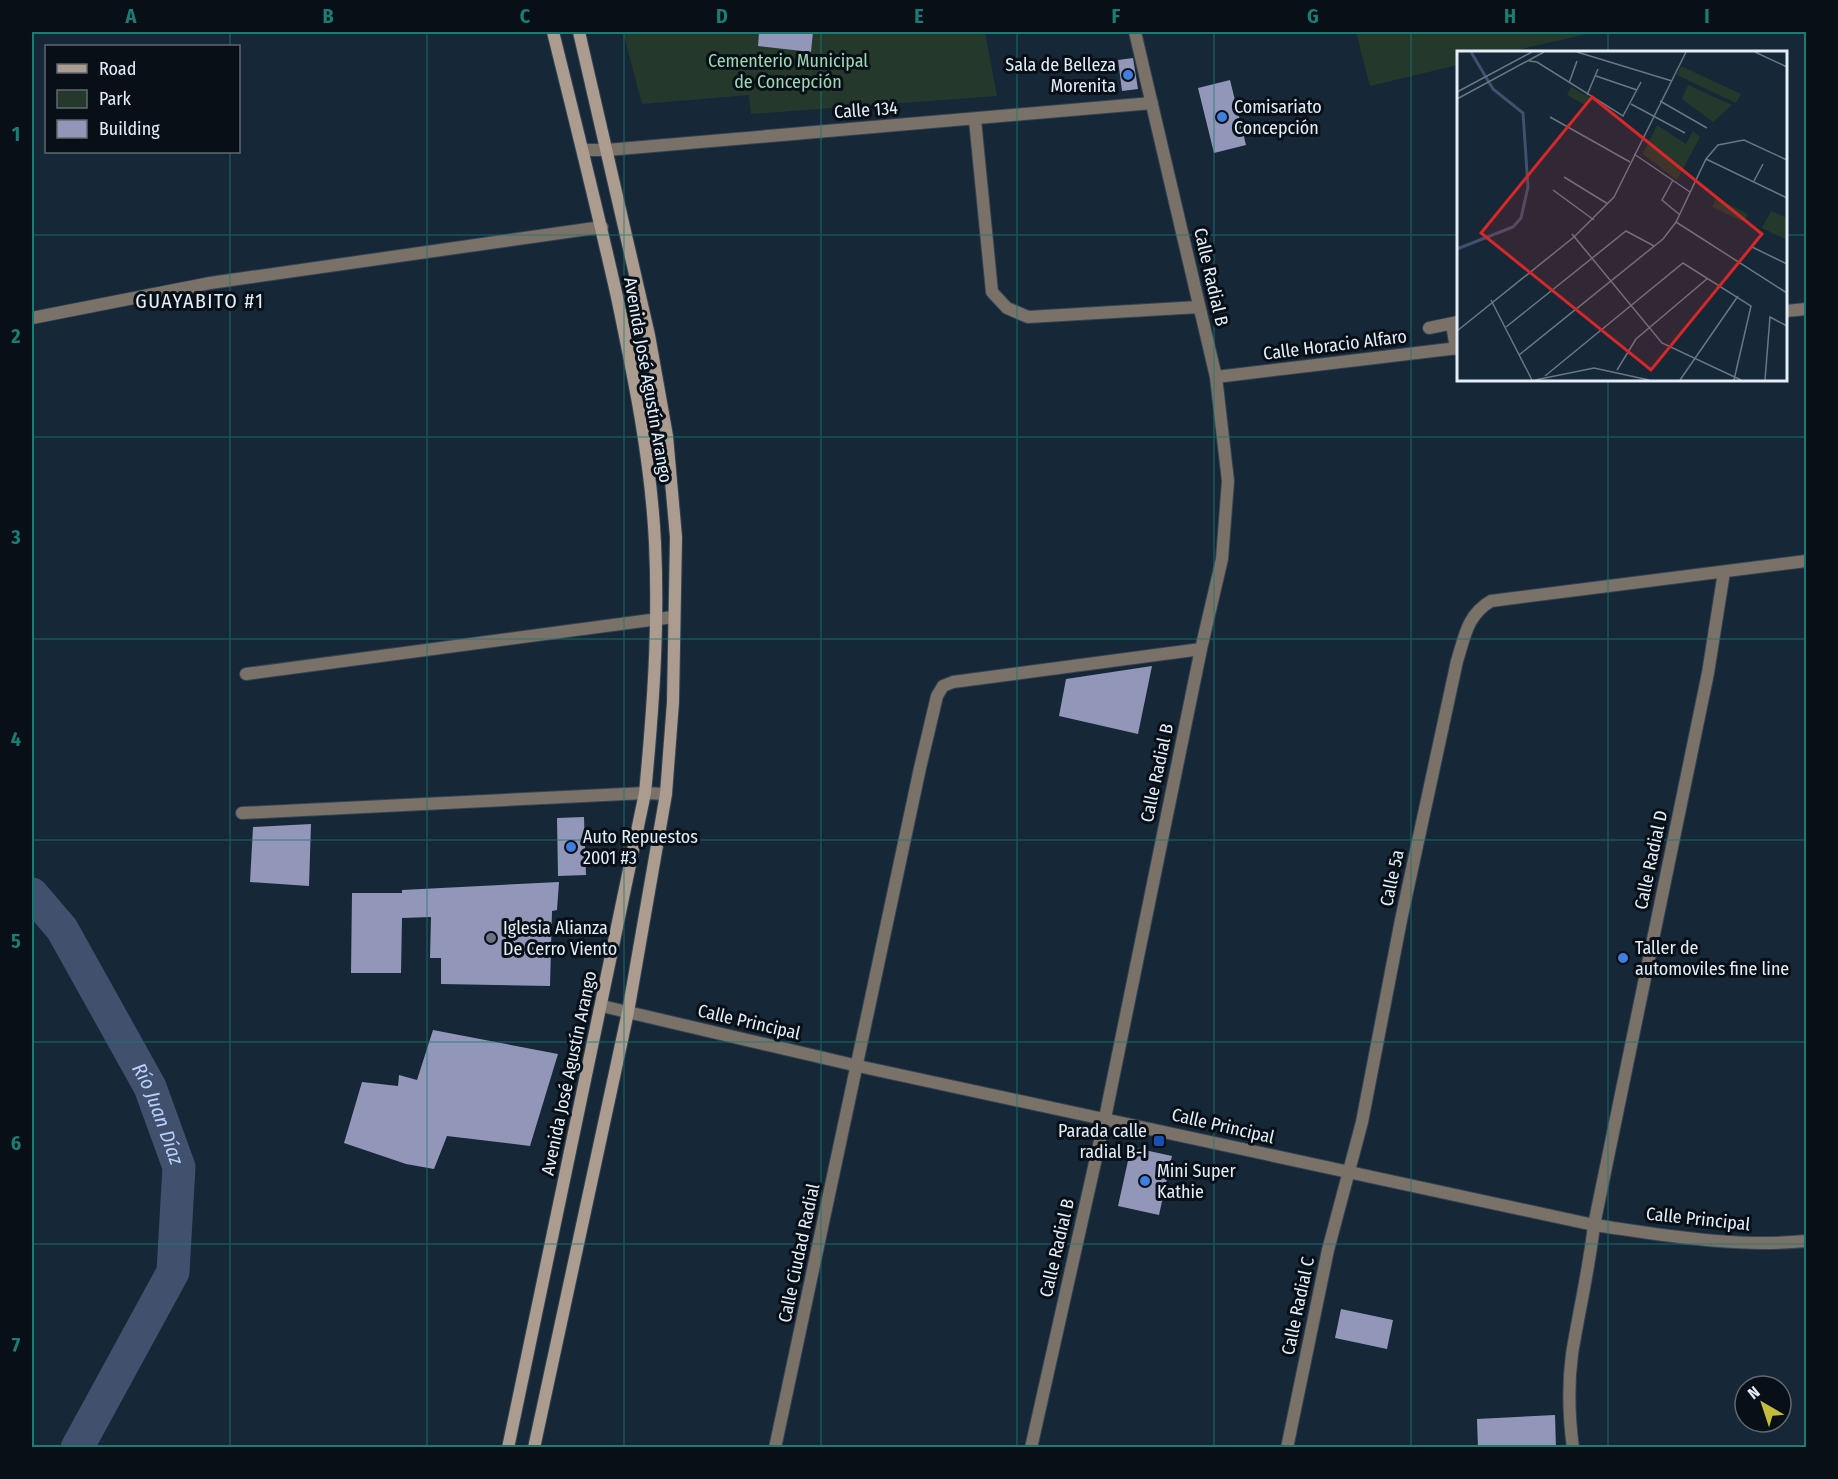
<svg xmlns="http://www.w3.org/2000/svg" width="1838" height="1479" font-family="'Fira Sans Condensed',sans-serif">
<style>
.green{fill:#24392b}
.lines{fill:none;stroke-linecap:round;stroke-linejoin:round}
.river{stroke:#40506d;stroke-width:33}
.building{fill:#9296b9}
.minor-casing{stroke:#334352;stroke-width:14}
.tertiary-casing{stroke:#334352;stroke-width:14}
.secondary-casing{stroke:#334352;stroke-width:14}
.minor{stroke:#7a7169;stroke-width:12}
.tertiary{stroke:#7a7169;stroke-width:12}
.secondary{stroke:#ab9c8f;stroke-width:12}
.grid{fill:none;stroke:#1a7c75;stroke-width:1.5;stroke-opacity:0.55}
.shop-dot{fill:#3f7fe0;stroke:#080f17;stroke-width:2}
.worship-dot{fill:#6b7280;stroke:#080f17;stroke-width:2}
.transit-dot{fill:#1a4fb4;stroke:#080f17;stroke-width:2}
.labels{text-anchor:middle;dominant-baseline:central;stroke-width:6;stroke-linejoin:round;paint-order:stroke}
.park-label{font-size:18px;fill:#9ed8b0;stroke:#080f17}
.poi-label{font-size:18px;fill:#e3eef9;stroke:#080f17;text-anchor:start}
.street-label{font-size:18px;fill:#e3eef9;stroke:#080f17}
.neighbourhood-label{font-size:20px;letter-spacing:1.5px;fill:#e3eef9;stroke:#080f17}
.water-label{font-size:20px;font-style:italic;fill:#b9d1fc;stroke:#080f17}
.inset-river{fill:none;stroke:#40506d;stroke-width:3}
.inset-road{fill:none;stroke:#687785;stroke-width:1.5}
.view{fill:#d62828;fill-opacity:0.15;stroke:#d62828;stroke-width:3}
.inset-edge{fill:none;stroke:#e3eef9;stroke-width:3}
.neatline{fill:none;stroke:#1a7c75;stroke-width:2}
.grid-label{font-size:20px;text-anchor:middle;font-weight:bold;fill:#1a7c75}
</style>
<rect width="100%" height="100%" fill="#162737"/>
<!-- green -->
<path class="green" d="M623,32H985L997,96L751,114L749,95L642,104Z
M1356,32H1596L1508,52H1458V65L1370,86Z"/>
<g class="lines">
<!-- river -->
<path class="river" id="s1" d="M32,894L62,929L150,1087L179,1167L173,1272L77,1448"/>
</g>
<!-- building -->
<path class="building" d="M759,32H813L811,52L758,46Z
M1133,58L1138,89L1122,91L1118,60Z
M1230,80L1246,145L1214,153L1198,88Z
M1152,666L1138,734L1059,716L1066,679Z
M584,817L586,875L558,876L557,818Z
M311,824L309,886L250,882L253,827Z
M559,882L557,910L552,911L550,986L441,984V958H430L431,917L402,918L401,973H351L352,893H402V890Z
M433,1030L558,1054L530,1146L447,1136L434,1169L406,1164L344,1143L362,1082L398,1086L399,1075L417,1080Z
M1131,1147L1172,1156L1159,1215L1118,1206Z
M1341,1309L1393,1320L1387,1349L1335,1338Z
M1555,1415L1556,1448H1478L1477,1419Z"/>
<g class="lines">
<defs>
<path id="minor" d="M975,120L992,292L1007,308L1028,317L1199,307
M583,150H607L1152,103
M1786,311L1806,309
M32,318L210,283L602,227
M1452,324L1456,349
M1429,328L1458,322
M1216,377L1458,348
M246,674L673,617
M242,813L645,793L666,794
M775,1448L920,768L937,696L943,686L953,682L1201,649
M1031,1448L1105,1118L1201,649L1222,559L1228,481L1216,377L1135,32
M1287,1448L1328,1250L1362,1122L1401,920L1457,661C1465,636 1467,615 1491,601L1806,561
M1573,1448C1569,1418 1568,1384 1572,1354C1579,1311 1589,1269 1594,1225L1708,673L1724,572"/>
<path id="tertiary" d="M602,1006L858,1066L1594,1225C1664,1235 1735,1248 1806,1241"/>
<path id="secondary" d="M508,1448L645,793C653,710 659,627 655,543C651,460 634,378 617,297C597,208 575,120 553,32
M534,1448L628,1012L666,794L673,702L676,537L667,436L649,335L579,32"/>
</defs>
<!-- minor casing -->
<use href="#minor" class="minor-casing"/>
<!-- tertiary casing -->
<use href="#tertiary" class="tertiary-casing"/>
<!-- secondary casing -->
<use href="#secondary" class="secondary-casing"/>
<!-- minor -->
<use href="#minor" class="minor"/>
<!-- tertiary -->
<use href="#tertiary" class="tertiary"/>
<!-- secondary -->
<use href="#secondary" class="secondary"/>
</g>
<!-- grid -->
<path class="grid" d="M230,32V46M427,32V1448M624,32V1448M821,32V1448M1017,32V1448M1214,32V1448M1411,32V1448M1608,32V52M230,152V1448M32,235H1458M1786,235H1806M1608,380V1448M32,437H1806M32,639H1806M32,840H1806M32,1042H1806M32,1244H1806"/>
<!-- markers -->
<g class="shop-dot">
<circle cx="1128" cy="75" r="6"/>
<circle cx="1222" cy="117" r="6"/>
<circle cx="571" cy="847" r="6"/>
<circle cx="1623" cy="958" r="6"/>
<circle cx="1145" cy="1181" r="6"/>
</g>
<circle class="worship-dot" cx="491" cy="938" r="6"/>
<rect class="transit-dot" x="1153" y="1135" width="12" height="12" rx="3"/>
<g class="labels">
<!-- park labels -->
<g class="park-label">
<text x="788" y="61">Cementerio Municipal<tspan x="788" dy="21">de Concepción</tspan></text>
</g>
<!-- poi labels -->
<g class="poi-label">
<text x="1116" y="65" text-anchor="end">Sala de Belleza<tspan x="1116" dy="21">Morenita</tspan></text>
<text x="1234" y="107">Comisariato<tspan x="1234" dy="21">Concepción</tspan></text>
<text x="583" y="837">Auto Repuestos<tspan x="583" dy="21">2001 #3</tspan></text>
<text x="503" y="928">Iglesia Alianza<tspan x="503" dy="21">De Cerro Viento</tspan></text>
<text x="1635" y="948">Taller de<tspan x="1635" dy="21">automoviles fine line</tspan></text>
<text x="1147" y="1131" text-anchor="end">Parada calle<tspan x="1147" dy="21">radial B-I</tspan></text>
<text x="1157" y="1171">Mini Super<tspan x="1157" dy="21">Kathie</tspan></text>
</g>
<!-- street labels -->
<g class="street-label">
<text transform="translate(866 110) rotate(-4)">Calle 134</text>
<text transform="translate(1211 277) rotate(77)">Calle Radial B</text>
<text transform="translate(1335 345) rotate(-7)">Calle Horacio Alfaro</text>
<text transform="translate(648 380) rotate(80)">Avenida José Agustín Arango</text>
<text transform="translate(1157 773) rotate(-78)">Calle Radial B</text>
<text transform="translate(1651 860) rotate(-78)">Calle Radial D</text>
<text transform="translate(1392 878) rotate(-78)">Calle 5a</text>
<text transform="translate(749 1022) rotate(13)">Calle Principal</text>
<text transform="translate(569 1073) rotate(-78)">Avenida José Agustín Arango</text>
<text transform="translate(1223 1126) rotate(13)">Calle Principal</text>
<text transform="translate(1698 1219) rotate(6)">Calle Principal</text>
<text transform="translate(1057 1248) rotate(-77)">Calle Radial B</text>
<text transform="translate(799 1253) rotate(-78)">Calle Ciudad Radial</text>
<text transform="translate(1298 1306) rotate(-78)">Calle Radial C</text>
</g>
<!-- neighbourhood labels -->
<g class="neighbourhood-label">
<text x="200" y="301">GUAYABITO #1</text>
</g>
<!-- water labels -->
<g class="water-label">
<text stroke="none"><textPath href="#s1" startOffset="255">Río Juan Díaz</textPath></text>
</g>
</g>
<!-- overview -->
<g transform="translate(1457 51)">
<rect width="330" height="330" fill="#162737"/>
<path d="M224,15L284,43L279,52L220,24ZM231,34L275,54L256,71L225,48ZM114,36L132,46L128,54L110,44ZM200,74L229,93L236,80L243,86L220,129L186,103ZM259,147L291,163L287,171L255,156ZM314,160L330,167V189L305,177Z" fill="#24392b"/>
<path class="inset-river" d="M0,198L56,176L64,167L71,136L66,62L36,38L14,1"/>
<path class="inset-road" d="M120,1L215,30M298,1L330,16M72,10L80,11L166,65L184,31M139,25L180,39M112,32L120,10M0,41L75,1M130,44L141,18M0,48L87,1M203,50L250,77M174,53L228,82M93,66L173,111M177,103L233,141M249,108L330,147M107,126L151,153M216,129L205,149L223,164M297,130L306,113M96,139L137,169M219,171L330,242M115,183L205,292L284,329M295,196L330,213M34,249L75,329M49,276L169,180L197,195M0,280L117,186L157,146L229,1M62,304L206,188L219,171L249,108L261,94L287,89L330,109M160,319L179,288L251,227M88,325L226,212L294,255L277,329M78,329L137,317L192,329M223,329L281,245M308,329L313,266L330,275"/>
<path class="view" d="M135,46L305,183L194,319L24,182Z"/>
<rect width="330" height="330" class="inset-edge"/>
</g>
<!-- border -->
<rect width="1838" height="1479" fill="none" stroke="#080f17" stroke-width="66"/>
<!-- legend -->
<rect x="45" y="45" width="195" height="108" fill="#080f17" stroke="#606871" stroke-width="1.5"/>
<rect x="57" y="64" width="30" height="9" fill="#ab9c8f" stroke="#606871" stroke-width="1.5"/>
<text x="99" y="75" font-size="18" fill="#e3eef9">Road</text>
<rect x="57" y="90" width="30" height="18" fill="#24392b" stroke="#606871" stroke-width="1.5"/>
<text x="99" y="105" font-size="18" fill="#e3eef9">Park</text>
<rect x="57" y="120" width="30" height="18" fill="#9296b9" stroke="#606871" stroke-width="1.5"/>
<text x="99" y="135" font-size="18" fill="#e3eef9">Building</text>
<!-- north arrow -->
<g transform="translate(1763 1404) rotate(321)"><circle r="28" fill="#080f17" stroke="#606871" stroke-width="1.5"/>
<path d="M0-4.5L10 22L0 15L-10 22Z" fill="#c5bc3d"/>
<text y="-9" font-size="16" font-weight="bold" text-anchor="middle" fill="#e3eef9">N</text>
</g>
<rect x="33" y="33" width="1772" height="1413" class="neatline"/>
<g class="grid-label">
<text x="131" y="23">A</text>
<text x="328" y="23">B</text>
<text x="525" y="23">C</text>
<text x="722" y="23">D</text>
<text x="919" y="23">E</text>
<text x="1116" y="23">F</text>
<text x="1313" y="23">G</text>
<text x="1510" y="23">H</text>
<text x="1707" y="23">I</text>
<text x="16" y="141">1</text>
<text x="16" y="343">2</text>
<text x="16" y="544">3</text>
<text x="16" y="746">4</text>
<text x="16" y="948">5</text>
<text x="16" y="1150">6</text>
<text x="16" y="1352">7</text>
</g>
</svg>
